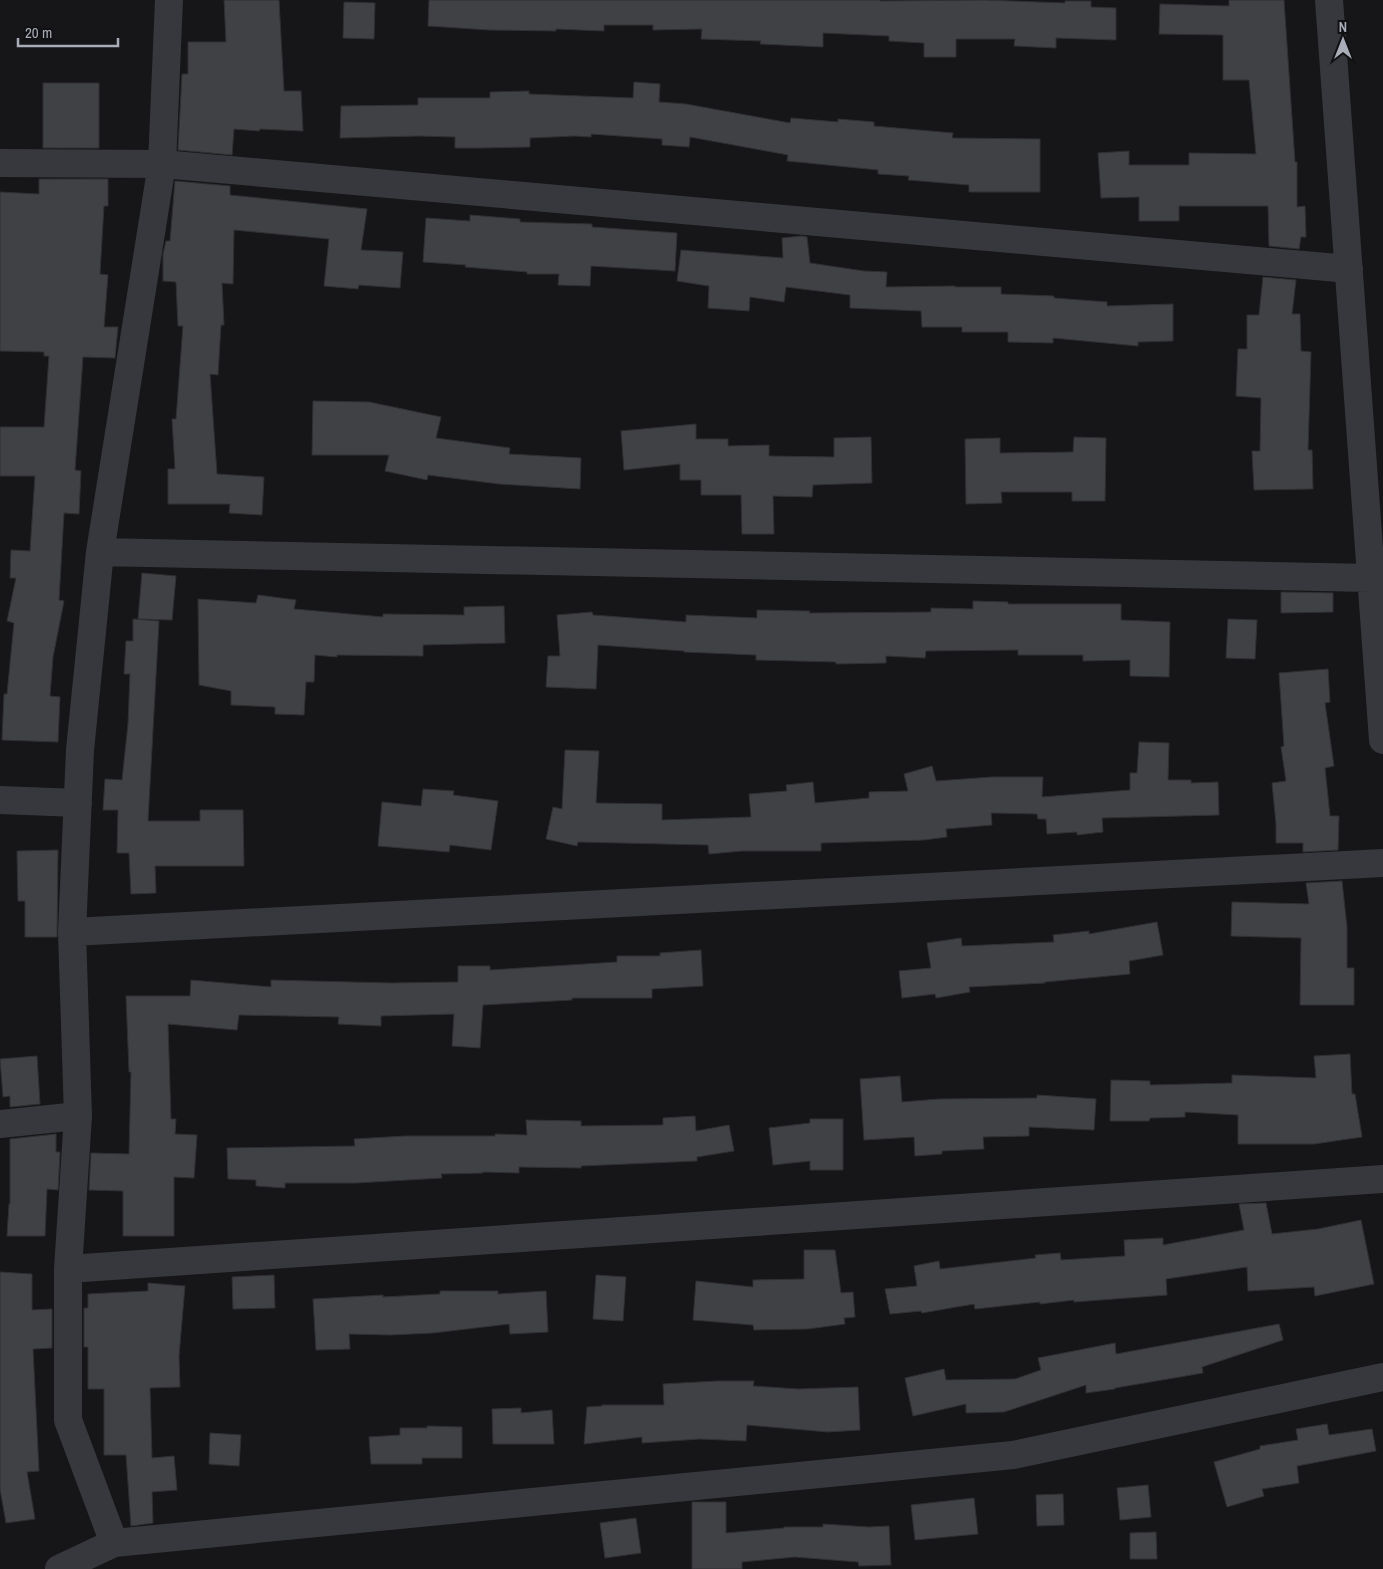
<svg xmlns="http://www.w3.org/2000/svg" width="1383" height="1569" font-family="'Archivo Narrow',sans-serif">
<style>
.building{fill:#404145;stroke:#303034}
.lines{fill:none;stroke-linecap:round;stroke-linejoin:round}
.street{stroke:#37383d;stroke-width:28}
</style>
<rect width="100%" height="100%" fill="#161618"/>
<!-- building -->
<path class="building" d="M224,0H279L284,91H301L303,131L260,129L259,131L234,129L232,155L178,150L182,74H188V42H226Z
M429,0H880V1L985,0L1065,3V1H1091V7L1116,8V40L1056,38V48L1014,46L1015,39H956V57H924V43L889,41V36L823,33V47L760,44L761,41L701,39L702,29L653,30V25H604V31L556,29V31L489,30L428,26Z
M1229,0H1284L1295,162H1297V207L1305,206L1306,237H1301L1299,249L1269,246L1268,206H1179V221H1139V197L1101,198L1098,153L1129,151V165H1189V153L1256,154L1249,80H1223V35L1159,34L1160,4L1229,6Z
M344,2L375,3L374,39L343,38Z
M634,82L660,84L659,102L686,104L790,123L791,118L838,122V119L874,122V126L953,133L952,138L1040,139V192H969V185L908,180L909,176L878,174V170L787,161L788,155L690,137L689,147L662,145V139L591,134V137L574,136L530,138V147L481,148H455V137L418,136L340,138L341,106L418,105V98H490V92L529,91V94L633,98Z
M43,83H99V148H43Z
M39,179H108V206H104L100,274L108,275L104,327H118L115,358L83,357L75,470L81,471L79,514L64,513L59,600L64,601L53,657L50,696L60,697L58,742L2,740L4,694H7L14,623L7,621L16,578H10L11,550L30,551L35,476H0V427H44L49,356H44V352L0,351V192L39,194Z
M175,181L230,186V195L367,209L361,250L403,252L400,288L359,285L358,289L324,286L329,239L234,230L233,284L222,283L224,325H221L218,375L210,374L217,474L264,477L262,515L229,513L230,504H168V469H175L172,419H176L183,326H178L176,282L163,281V254L166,241H170Z
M470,215L520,219V222L592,224V227L677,233L675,271L591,266L590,286L558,285L559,274H527V272L465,267L466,265L423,262L426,218L470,221Z
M802,236L807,237L810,263L864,271L887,272L886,287L955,286V287H1001V294L1054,296V298L1107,302V306L1173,304V341L1138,342V346L1053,338V343L1008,342V332H962V327H922L921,311L850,308V295L786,287L784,302L750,297L749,311L708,308L709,286L677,281L681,250L783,258L782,238Z
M1263,277L1296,280L1292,314H1300L1301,351L1311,352L1308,450H1312L1313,489L1254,490L1252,451H1260L1261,398L1236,396L1238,349H1247V315H1259Z
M313,401L369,402L441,417L436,438L510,448L509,454L581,458L580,489L499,484L428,475L427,480L385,471L389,455H312Z
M696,424V439H728V446L769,445V456L834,457V438L871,437L872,483L813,485L812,497L773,496L774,534H742L741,495H701V480H680V464L624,470L621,431Z
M1074,437L1106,438L1105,501H1072V492H1001L1002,503L966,504L965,439L1000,438V453L1073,452Z
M142,573L176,576L172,620L138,619Z
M1281,592L1333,593V612L1281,613Z
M258,595L296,600L294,609L383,617V614L464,615V607L504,606L505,643L423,645V656L337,655V657L315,655L314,682H306L304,715L275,714V707L231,705V691L199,685L198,599L256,603Z
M973,601L1008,602V604H1121V620L1170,622L1169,677L1130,676V660L1083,661V655H1018V650L926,651L925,658L886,656V663L836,664V662L756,660V655L684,652V651L598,645L596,689L546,687L548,656H560L557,615L592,612L593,615L686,622V615L757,618V610L810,611L809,613L931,612V608L973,609Z
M133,619L159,621L148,821H200V810H243L244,866H155L156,893L131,894L129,853H117L118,810H103L105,779L122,780L128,724L130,674H124L126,641H133Z
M1228,619L1257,620L1255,659L1226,658Z
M1328,669L1330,702L1325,703L1334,766L1325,768L1330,816H1339L1338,850L1303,852V843H1276V824L1272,783L1286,781L1281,747L1284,746L1279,673Z
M1139,742L1169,743L1168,780H1191V783L1218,782L1219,815L1102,818L1103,832L1077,835V832L1047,834L1046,819H1038L1037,814L991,813L992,825L946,829L947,837L924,840L821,843V851H742L709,854L708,845L578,842L577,846L546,839L553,807L562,809L565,750L599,751L596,803L662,804V820L751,817L749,794L787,791L786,785L813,782L815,803L869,798V792L908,791L904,774L932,766L936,781L992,777H1043L1042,797L1130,790V773H1137Z
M423,789L454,791L453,795L498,801L491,850L450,845L449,852L378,846L382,802L421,806Z
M58,850L57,937H25V901H18L17,851Z
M1342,881L1347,927V968H1354V1005H1300L1301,938L1231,936L1232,902L1309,904L1306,883Z
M1157,922L1163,955L1129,961L1130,974L1045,982V983L969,987L970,992L936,998L935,994L902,998L899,971L931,968L927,943L961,938L962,946L1054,942L1053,935L1089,931V934Z
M701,950L703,986L652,989V998H572V1000L483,1005L480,1048L452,1046L454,1014L381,1016V1026L338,1024L339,1017L239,1015L237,1030L168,1024L171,1119H176L175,1134L197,1135L194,1178L174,1177V1236H123V1191L89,1190L91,1153L129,1154L131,1072H129L126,996H190L191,980L271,987V980L391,983L458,982V966H490V970L617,962V956H660V953Z
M1350,1054L1352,1094H1355L1362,1137L1314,1144H1238V1115L1185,1112V1117L1150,1118L1149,1121H1110L1111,1080L1150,1081V1085L1232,1083V1075L1316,1078L1314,1056Z
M37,1056L40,1104L10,1107V1096L3,1097L0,1059Z
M900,1076L902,1102L939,1099L1037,1098V1095L1096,1099L1094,1130L1029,1127V1136L983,1137L984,1149L942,1151V1154L915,1156L914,1137L864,1140L860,1079Z
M695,1116L696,1131L729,1125L734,1151L697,1157V1161L581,1166V1168L519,1167V1173L483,1172V1173L441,1174L442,1178L356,1183H285V1188L256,1186V1180L228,1179L227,1148L355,1146L354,1139L405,1136H495V1134L527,1135L526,1120L581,1121V1126L663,1125V1118Z
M810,1119H843V1170H810V1161L773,1165L769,1128L810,1123Z
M56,1134V1152H60L58,1190L47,1189L45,1236H7L9,1204H10V1139Z
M1266,1203L1272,1234L1318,1229L1361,1220L1374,1284L1315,1296L1314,1287L1248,1291L1247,1267L1166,1279L1167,1295L1074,1302V1300L1040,1304V1302L975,1309L974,1304L922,1313L921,1311L890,1314L885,1289L917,1286L914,1266L939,1261L940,1269L1036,1258L1035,1255L1060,1253L1061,1260L1125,1256L1124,1240L1163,1238V1245L1244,1230L1239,1204Z
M804,1250H835L841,1293L853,1292L855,1317L844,1318L845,1324L808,1329L754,1330L753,1325L693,1320L696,1281L753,1287V1280L804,1279Z
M0,1272L32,1274V1310L52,1309V1348L33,1349L39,1471L27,1472L35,1519L6,1523L0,1489Z
M274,1275L275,1308L233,1309L232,1277Z
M596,1275L626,1277L623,1321L593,1319Z
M148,1283L185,1286L179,1356L180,1387L150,1388L152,1458L174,1456L177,1490L152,1492L153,1523L131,1526L126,1455H104V1389H88V1347H84V1308H88V1294L148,1291Z
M440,1291H498V1294L546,1291L548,1332L510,1334L509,1324L433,1333L390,1335L349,1334L350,1349L316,1350L313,1299L383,1295V1297L440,1294Z
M1279,1324L1283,1340L1202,1367L1203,1373L1115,1388V1389L1086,1393V1385L1004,1412L966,1413V1404L913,1416L905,1378L944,1369L946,1380L1015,1379L1041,1370L1038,1358L1115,1343L1116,1354Z
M717,1381H754L753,1386L798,1389L858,1387L860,1430L828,1432L747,1425L746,1441L700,1439L642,1443V1437L584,1444L587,1407L602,1406V1405H664L663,1384Z
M521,1408V1413L552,1410L554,1444H493L492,1409Z
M1327,1424L1329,1435L1372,1429L1376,1451L1297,1466L1299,1483L1262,1489L1264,1496L1227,1507L1214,1462L1260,1449V1446L1298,1440L1296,1429Z
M427,1426L462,1427V1458H422V1464H371L369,1437L400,1435V1428H427Z
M210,1433L241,1435L239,1466L209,1464Z
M1148,1485L1151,1517L1120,1520L1117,1488Z
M1063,1494L1064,1525L1037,1526L1036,1495Z
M974,1498L978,1534L915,1540L911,1505Z
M692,1502H726V1533L784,1528V1527H823V1524L869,1527L889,1526L891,1565L859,1566L858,1562L795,1557L742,1562V1569H692Z
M636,1518L641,1553L605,1558L600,1523Z
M1156,1532L1157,1559H1130V1533Z"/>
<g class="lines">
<!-- street -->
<path class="street" d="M1329,0L1383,740
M0,163L162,164L1349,269
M100,552L1371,578
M0,800L78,803
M72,932L1383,863
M0,1124L78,1116
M68,1269L1383,1179
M114,1543L68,1420V1269L78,1116L72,932L80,750L100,552L162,164L169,0
M59,1569L114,1543L1013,1455L1383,1377"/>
</g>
<!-- north arrow -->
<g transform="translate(1343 40)" stroke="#111113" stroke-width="4" paint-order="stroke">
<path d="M0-4L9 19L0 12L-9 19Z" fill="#a8adb8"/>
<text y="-8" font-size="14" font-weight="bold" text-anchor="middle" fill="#a8adb8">N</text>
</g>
<!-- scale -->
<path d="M18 38v8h100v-8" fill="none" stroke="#a8adb8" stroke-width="2.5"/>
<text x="25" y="38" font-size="15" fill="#a8adb8" stroke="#111113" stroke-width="4" paint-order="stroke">20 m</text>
</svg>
